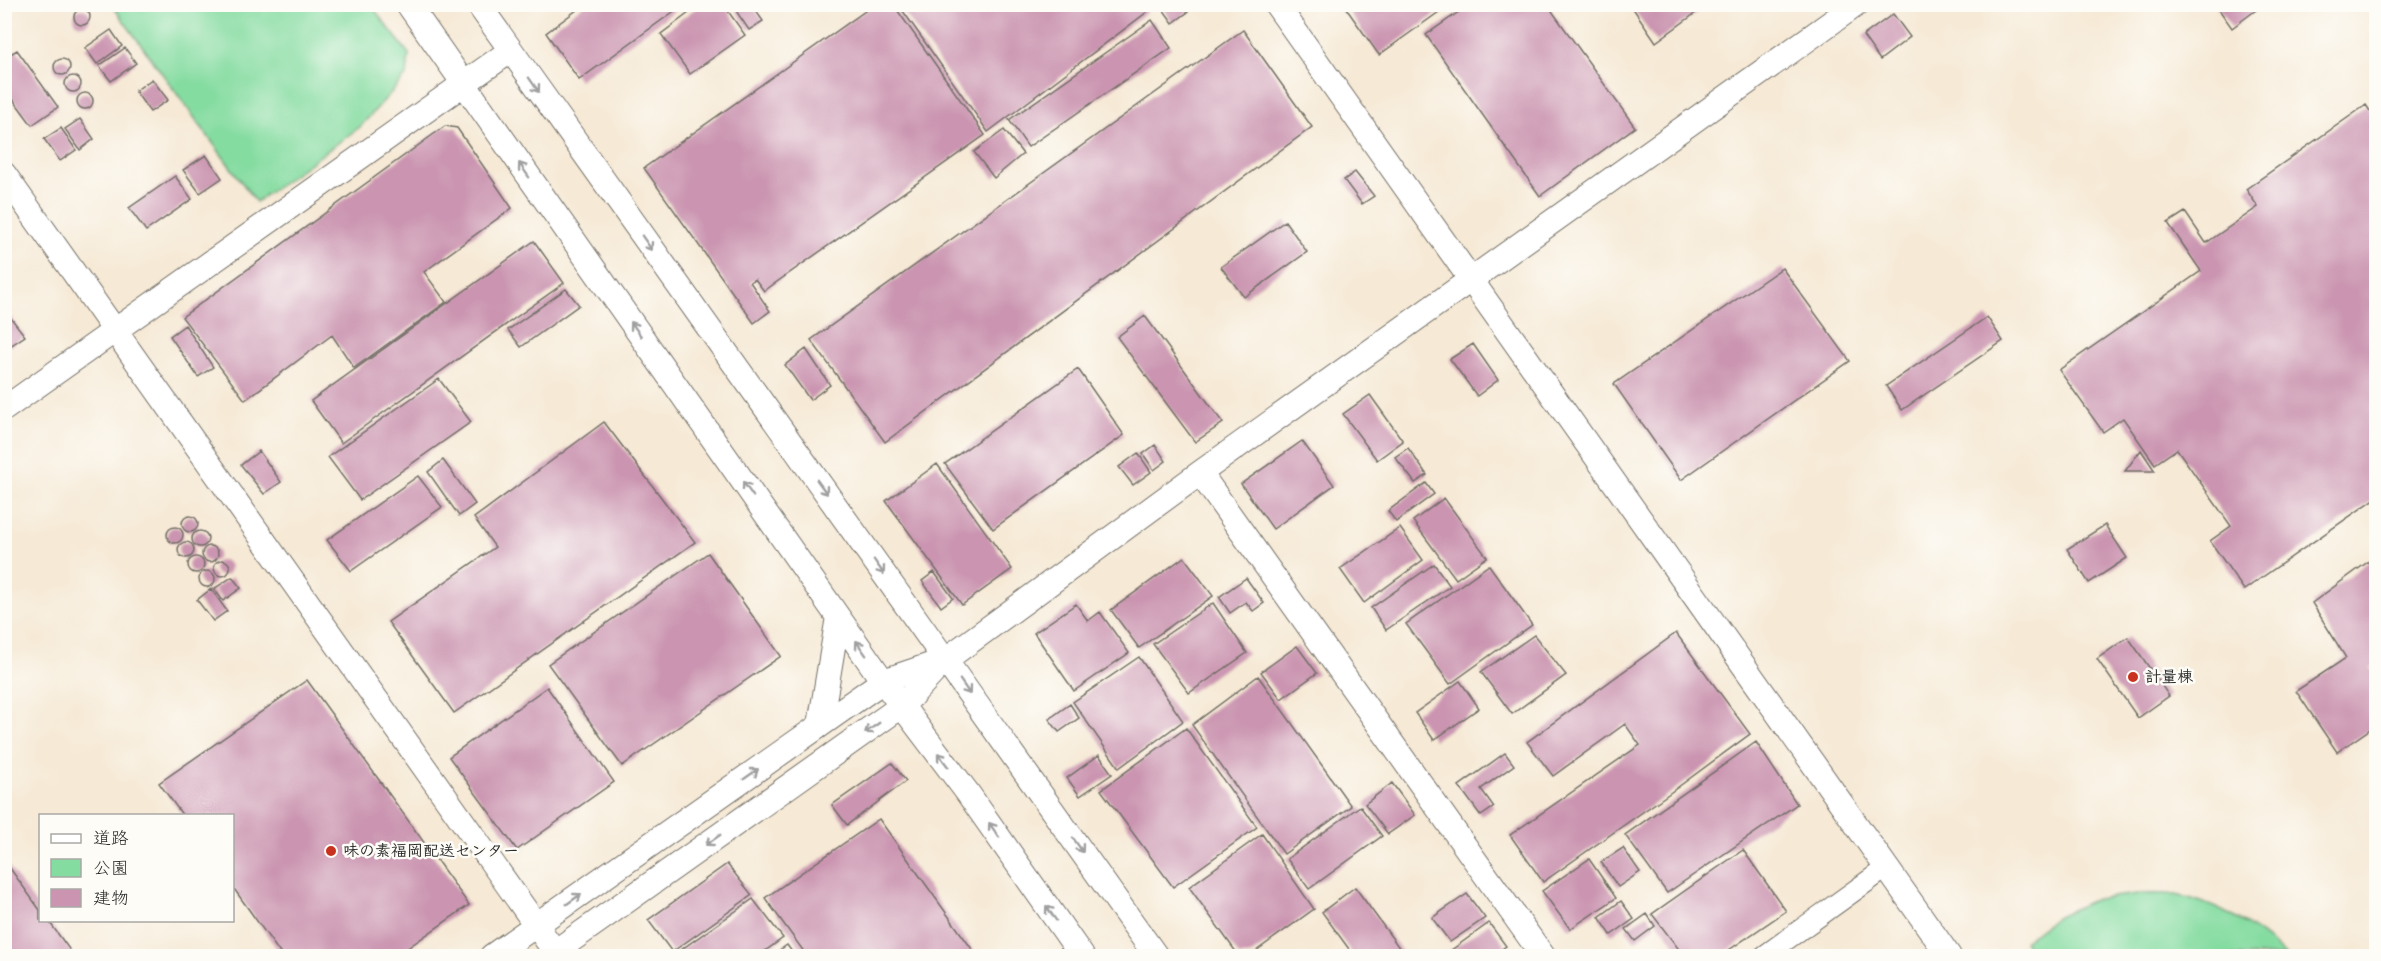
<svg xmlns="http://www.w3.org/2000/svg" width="2381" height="961" font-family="Kalam,'Klee One',sans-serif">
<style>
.green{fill:#85dca1;stroke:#588466;stroke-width:1.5}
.building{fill:#cb95b1}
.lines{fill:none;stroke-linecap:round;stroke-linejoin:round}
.minor-casing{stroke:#726e66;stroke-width:22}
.tertiary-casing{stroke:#726e66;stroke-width:26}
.minor{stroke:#fff;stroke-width:20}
.tertiary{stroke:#fff;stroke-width:24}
.oneway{stroke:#a0a0a0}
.poi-dot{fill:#c8321e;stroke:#fdfcf7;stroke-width:2}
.labels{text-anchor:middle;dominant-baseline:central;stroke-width:5;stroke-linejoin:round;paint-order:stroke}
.poi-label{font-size:16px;font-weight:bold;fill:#2b2b2b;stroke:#fdfcf7;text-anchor:start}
</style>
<rect width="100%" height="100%" fill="#fdfcf7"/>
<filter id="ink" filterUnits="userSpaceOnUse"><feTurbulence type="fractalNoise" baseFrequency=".0167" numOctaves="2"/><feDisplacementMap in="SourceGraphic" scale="12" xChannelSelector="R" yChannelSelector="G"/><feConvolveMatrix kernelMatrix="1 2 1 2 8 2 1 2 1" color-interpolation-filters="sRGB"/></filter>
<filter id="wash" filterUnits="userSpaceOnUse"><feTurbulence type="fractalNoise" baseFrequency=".008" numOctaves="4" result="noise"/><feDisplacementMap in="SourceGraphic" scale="24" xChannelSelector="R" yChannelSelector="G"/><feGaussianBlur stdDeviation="1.35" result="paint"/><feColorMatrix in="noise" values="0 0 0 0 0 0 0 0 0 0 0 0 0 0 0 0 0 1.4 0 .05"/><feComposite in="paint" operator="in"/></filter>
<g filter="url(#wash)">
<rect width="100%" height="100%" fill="#f6e9d5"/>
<!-- green -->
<path class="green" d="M112,5H371L409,54L407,75L360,127L256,202Z
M2138,894C2150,894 2164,893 2176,895C2217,903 2256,928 2287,956H2034L2024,941L2058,916L2096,899Z"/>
<g id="blocks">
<!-- building -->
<path class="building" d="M585,4H684L579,80L546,33Z
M701,4H723L745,35L690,74L661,34Z
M745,4H751L763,21L749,30L736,11Z
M875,4H893L985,135L764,291L755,279L750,282L770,311L754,323L644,168Z
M898,4H1142L1147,12L988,132Z
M1343,4H1450L1379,55Z
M1470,4H1547L1635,127L1540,196L1426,35Z
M1630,4H1708L1656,42Z
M2215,4H2264L2232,28Z
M1160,5H1183L1188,12L1173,23Z
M74 17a8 8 0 1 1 16 0a8 8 0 1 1-16 0Z
M1893,14L1910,37L1880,60L1863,36Z
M1152,20L1171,48L1028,147L1009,120Z
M111,30L122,46L97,64L85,48Z
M1243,30L1312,127L885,442L811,340Z
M125,48L136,63L111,81L99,66Z
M17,50L58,107L32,125L4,87V58Z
M54 67a8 8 0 1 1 16 0a8 8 0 1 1-16 0Z
M65 84a8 8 0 1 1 16 0a8 8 0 1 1-16 0Z
M152,79L168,100L150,112L135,91Z
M77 101a8 8 0 1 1 16 0a8 8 0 1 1-16 0Z
M2366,105L2376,120V498L2244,590L2210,541L2231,526L2177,449L2155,464L2123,418L2103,432L2059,370L2201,271L2168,223L2185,212L2206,243L2258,207L2246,189Z
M80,119L94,139L80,150L65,129Z
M445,126L457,128L512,208L424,272L446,302L354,368L332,335L245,400L182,317Z
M61,128L76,150L60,161L44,139Z
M1004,130L1023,154L994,178L974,152Z
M206,155L222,178L200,193L183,170Z
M1355,172L1374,196L1362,204L1344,180Z
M175,176L192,199L146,231L129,208Z
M1285,221L1307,252L1244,297L1221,267Z
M534,241L564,283L341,443L311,401Z
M1782,268L1850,361L1681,480L1614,384Z
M566,289L579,305L521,347L508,330Z
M4,309L25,336L4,350Z
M1145,316L1223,423L1195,442L1117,337Z
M1987,317L2003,341L1902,410L1886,386Z
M185,325L213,367L198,377L170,336Z
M1473,344L1498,380L1477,396L1450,359Z
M806,349L830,385L810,400L785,365Z
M1078,369L1124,435L993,529L945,464Z
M439,379L471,422L360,500L328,457Z
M1370,395L1403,441L1377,460L1343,414Z
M604,422L695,542L454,713L388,622L495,547L474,518Z
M1302,441L1334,485L1273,529L1241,484Z
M1155,445L1166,461L1154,470L1143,454Z
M1408,448L1427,475L1415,483L1395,457Z
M2141,450L2155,471H2125Z
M259,451L281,482L264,494L241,465Z
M1138,453L1151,472L1133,485L1119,467Z
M443,460L475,504L459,516L428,472Z
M937,464L1012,569L962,605L886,501Z
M418,476L442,507L351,571L327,540Z
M1426,483L1434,494L1396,522L1388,511Z
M1444,498L1487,557L1456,579L1413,521Z
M182 524a8 8 0 1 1 16 0a8 8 0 1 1-16 0Z
M2105,525L2127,558L2089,583L2067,549Z
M167 535a8 8 0 1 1 16 0a8 8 0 1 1-16 0Z
M1400,528L1423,560L1364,603L1340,569Z
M192 539a8 8 0 1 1 16 0a8 8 0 1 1-16 0Z
M178 550a8 8 0 1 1 16 0a8 8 0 1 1-16 0Z
M202 554a8 8 0 1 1 16 0a8 8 0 1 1-16 0Z
M708,553L781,656L622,766L548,664Z
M2376,556V664L2371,668L2376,676V725L2337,752L2296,691L2346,658L2312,603Z
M188 565a8 8 0 1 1 16 0a8 8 0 1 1-16 0Z
M1184,557L1213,596L1139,648L1111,610Z
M214 568a8 8 0 1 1 16 0a8 8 0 1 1-16 0Z
M1434,564L1450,586L1386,630L1371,608Z
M1489,565L1532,625L1450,684L1406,624Z
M199 579a8 8 0 1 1 16 0a8 8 0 1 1-16 0Z
M934,572L953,598L941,607L922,581Z
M232,577L241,588L223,601L214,589Z
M1246,578L1264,603L1253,611L1246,602L1230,613L1219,597Z
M211,589L227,611L213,621L197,600Z
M1213,603L1247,653L1189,693L1153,644Z
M1076,604L1088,621L1100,612L1129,653L1074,691L1034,633Z
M1676,633L1750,734L1674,790L1543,882L1510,835L1640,745L1625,724L1553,776L1527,742Z
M1534,635L1566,675L1512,714L1481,672Z
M2128,637L2169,696L2138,718L2097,659Z
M1297,646L1317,673L1281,699L1261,672Z
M1139,657L1183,721L1119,768L1073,702Z
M1258,676L1351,806L1284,854L1192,725Z
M307,680L469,905L396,956H282L232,886V816H183L159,783Z
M1460,681L1479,708L1434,740L1415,713Z
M547,687L614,782L517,850L449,757Z
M1070,704L1079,718L1059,732L1049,719Z
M1186,728L1257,827L1173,887L1101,790Z
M1756,742L1797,804L1667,893L1625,835Z
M1505,753L1514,765L1481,789L1494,807L1481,816L1459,786Z
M1099,755L1112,774L1080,796L1067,778Z
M892,763L906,781L847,825L832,805Z
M1392,783L1415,815L1388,834L1365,804Z
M1360,806L1382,836L1309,889L1287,859Z
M879,819L977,956H807L765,898Z
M1262,834L1314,909L1249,956H1239L1189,887Z
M1623,848L1640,872L1618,887L1601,862Z
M1743,850L1786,911L1720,956H1684L1652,914Z
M1589,859L1616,898L1570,929L1542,891Z
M4,860L40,910V920H48L74,956H4Z
M727,864L752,895L672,952L648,920Z
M1355,887L1403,953L1398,956H1354L1322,912Z
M1467,894L1485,918L1450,942L1432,918Z
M753,899L783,938L758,956H672Z
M1621,901L1634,919L1611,935L1599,917Z
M1647,914L1655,926L1635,941L1626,929Z
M1489,923L1506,946L1492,956H1443Z
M787,945L795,956H771Z"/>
</g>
</g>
<g filter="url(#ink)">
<use href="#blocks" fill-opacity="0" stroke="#726e66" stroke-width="1.5"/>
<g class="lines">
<defs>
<path id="minor" d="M1764,956L1886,868"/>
<path id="tertiary" d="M408,4L883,681L967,792L1082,956
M478,4L1156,956
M1276,4C1502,321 1724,639 1949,956
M4,174L558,956
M4,409L510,51
M1200,473L1543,956
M820,725L838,617
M492,956L883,681L942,661
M549,956L903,705L945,660L1200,473L1857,4"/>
</defs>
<!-- minor casing -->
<use href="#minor" class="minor-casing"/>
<!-- tertiary casing -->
<use href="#tertiary" class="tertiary-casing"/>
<!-- minor -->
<use href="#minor" class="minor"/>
<!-- tertiary -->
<use href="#tertiary" class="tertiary"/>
</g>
<!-- one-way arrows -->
<defs><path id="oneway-shaft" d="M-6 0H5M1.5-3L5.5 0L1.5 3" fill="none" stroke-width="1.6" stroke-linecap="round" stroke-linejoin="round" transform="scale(1.5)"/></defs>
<g class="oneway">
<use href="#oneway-shaft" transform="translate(534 85) rotate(55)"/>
<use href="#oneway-shaft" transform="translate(524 170) rotate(-125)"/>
<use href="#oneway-shaft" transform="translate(647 243) rotate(55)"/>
<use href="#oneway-shaft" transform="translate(636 329) rotate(-125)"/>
<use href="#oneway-shaft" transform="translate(822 487) rotate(54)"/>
<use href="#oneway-shaft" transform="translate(748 489) rotate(-125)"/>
<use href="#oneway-shaft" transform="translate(879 567) rotate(55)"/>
<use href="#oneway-shaft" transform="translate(861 648) rotate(-125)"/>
<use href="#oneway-shaft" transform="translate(965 687) rotate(55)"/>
<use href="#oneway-shaft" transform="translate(872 728) rotate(145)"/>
<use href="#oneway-shaft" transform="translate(943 760) rotate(-127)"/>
<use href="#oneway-shaft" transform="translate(751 774) rotate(-35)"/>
<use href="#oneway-shaft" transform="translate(994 830) rotate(-125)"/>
<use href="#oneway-shaft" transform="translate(713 840) rotate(145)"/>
<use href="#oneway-shaft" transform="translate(1078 845) rotate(55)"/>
<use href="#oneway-shaft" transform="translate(574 899) rotate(-35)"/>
<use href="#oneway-shaft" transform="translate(1051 913) rotate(-125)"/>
</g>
</g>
<!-- markers -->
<g class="poi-dot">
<circle cx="2133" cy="677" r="6"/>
<circle cx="331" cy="851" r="6"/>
</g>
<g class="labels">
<!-- poi labels -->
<g class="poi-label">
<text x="2145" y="677">計量棟</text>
<text x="343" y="851">味の素福岡配送センター</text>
</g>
</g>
<!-- margin -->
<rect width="2381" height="961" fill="none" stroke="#fdfcf7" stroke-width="24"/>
<!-- legend -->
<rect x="39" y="814" width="195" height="108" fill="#fdfcf7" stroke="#a9a8a5" stroke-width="1.5"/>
<rect x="51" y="834" width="30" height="9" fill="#ffffff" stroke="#a9a8a5" stroke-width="1.5"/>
<text x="93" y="844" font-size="18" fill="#2b2b2b">道路</text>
<rect x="51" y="859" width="30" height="18" fill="#85dca1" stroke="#a9a8a5" stroke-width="1.5"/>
<text x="93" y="874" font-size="18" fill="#2b2b2b">公園</text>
<rect x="51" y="889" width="30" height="18" fill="#cb95b1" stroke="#a9a8a5" stroke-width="1.5"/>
<text x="93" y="904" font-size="18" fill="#2b2b2b">建物</text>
</svg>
